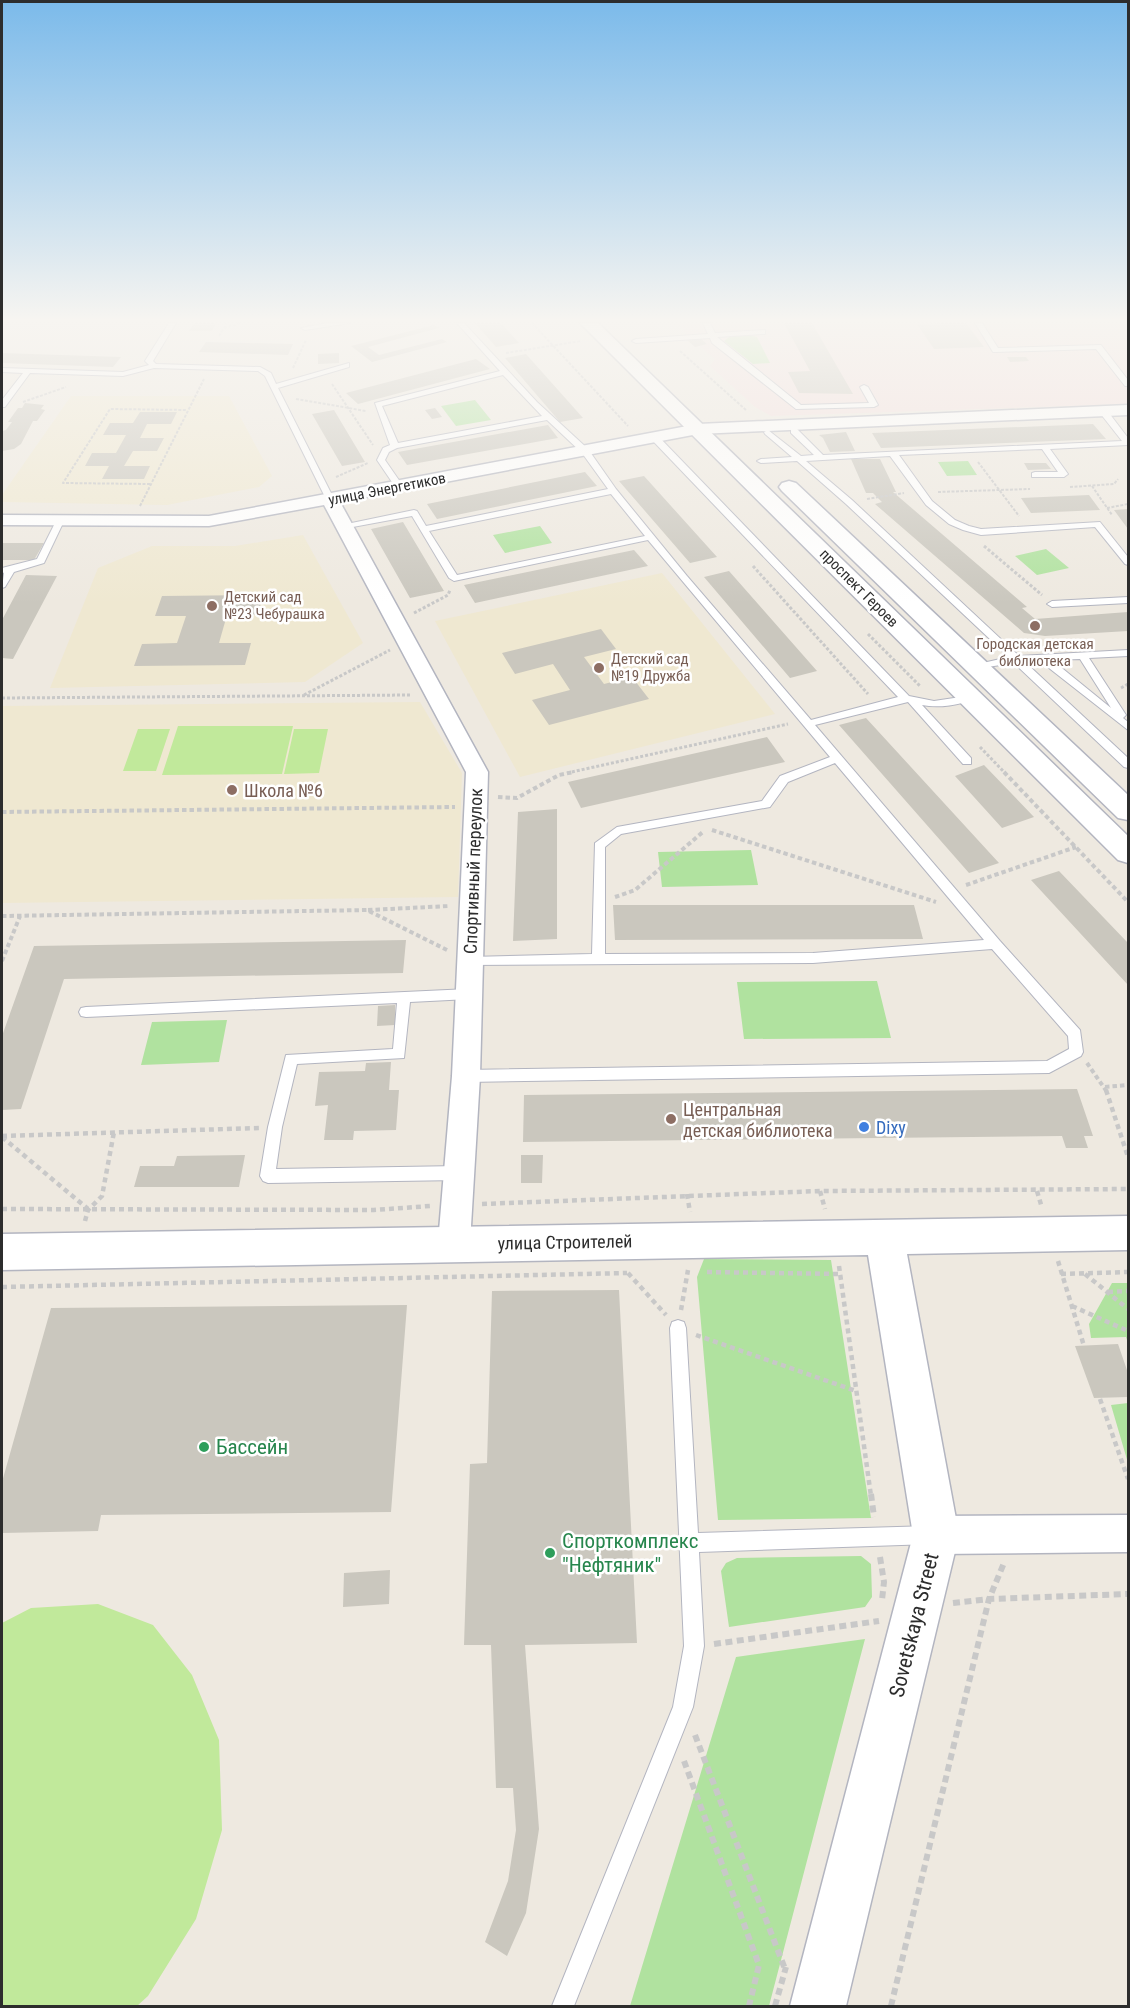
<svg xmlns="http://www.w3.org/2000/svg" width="1130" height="2008" font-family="'Roboto Condensed',sans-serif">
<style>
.education{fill:#efe8d1}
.medical{fill:#f4dfde}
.green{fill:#b0e29f}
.pitch{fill:#c1e99b}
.building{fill:#cac7be}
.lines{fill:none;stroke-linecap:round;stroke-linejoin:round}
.service-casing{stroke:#b3b5c0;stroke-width:2}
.minor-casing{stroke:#b3b5c0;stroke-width:3}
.tertiary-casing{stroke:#b3b5c0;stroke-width:3}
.secondary-casing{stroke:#b3b5c0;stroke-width:3}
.path-far4{stroke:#c8c8c8;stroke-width:2;stroke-dasharray:3 1.5;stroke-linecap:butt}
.path-far3{stroke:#c8c8c8;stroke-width:3;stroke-dasharray:3 2;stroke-linecap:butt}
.path-far2{stroke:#c8c8c8;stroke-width:4;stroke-dasharray:4.5 3;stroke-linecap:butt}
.path-far1{stroke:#c8c8c8;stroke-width:4.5;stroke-dasharray:5 4;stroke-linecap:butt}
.path{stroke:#c8c8c8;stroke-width:6;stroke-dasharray:7 4.5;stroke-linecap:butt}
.service{fill:#fff;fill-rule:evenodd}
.minor{fill:#fff;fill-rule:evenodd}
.tertiary{fill:#fff;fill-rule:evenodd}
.secondary{fill:#fff;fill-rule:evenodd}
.education-dot{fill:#8d6e63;stroke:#fff;stroke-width:2}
.shop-dot{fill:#3f7fe0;stroke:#fff;stroke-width:2}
.leisure-dot{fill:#2e9e5b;stroke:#fff;stroke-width:2}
.labels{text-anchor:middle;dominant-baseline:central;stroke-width:5;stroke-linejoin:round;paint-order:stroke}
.far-street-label{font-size:15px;fill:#2d2d2d;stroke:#fff}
.far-education-label{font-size:15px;fill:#785e54;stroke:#fff;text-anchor:start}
.education-label{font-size:18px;fill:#785e54;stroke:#fff;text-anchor:start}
.street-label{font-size:18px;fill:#2d2d2d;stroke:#fff}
.shop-label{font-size:18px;fill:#366cbe;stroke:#fff;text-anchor:start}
.near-leisure-label{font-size:21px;fill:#27864d;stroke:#fff;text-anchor:start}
.near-street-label{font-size:21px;fill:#2d2d2d;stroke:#fff}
</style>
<rect width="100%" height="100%" fill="#eee9e0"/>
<!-- education -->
<path class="education" d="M71,396H229L272,476L259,487L167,505L2,502V495Z
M303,535L363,643L305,682L50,688L98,568L152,546H235Z
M662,573L775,714L520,777L435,621Z
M420,702L462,773L458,897L2,903V706Z"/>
<!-- medical -->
<path class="medical" d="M676,323H1128V404L771,416L755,407L710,366L715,359L700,346L695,347L692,339Z"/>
<!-- green -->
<path class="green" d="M746,334L757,337L770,363L753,364L724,341L729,337Z
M475,400L491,420L456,426L441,406Z
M968,461L977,475L947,476L938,462Z
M540,526L552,543L505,553L493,535Z
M1046,549L1069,568L1037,575L1015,556Z
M751,850L758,885L662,887L658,852Z
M877,981L891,1038L744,1039L737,982Z
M227,1020L219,1062L141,1065L152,1022Z
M704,1259L831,1260L871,1518L718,1520L697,1277Z
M1112,1283H1128V1343L1126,1337L1091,1338L1089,1324Z
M1128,1403V1463L1111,1405Z
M861,1556L871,1564L872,1597L865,1607L729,1627L721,1571L726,1563L737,1558Z
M865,1639L769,2006H630L736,1657Z"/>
<!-- pitch -->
<path class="pitch" d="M178,726H293L282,774L162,775Z
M138,729H170L156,771H123Z
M294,729H328L319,773L284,774Z
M98,1604L153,1625L192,1675L219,1740L222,1830L196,1919L148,1996L137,2006H2V1623L31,1608Z"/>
<!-- building -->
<path class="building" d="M194,323H216L212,331H189Z
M475,323H501L519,343L496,347Z
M784,323H812L853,394L799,393L788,372L810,371Z
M941,323H966L984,347L934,349L917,324Z
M434,325L439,328L368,347L379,355L442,339L447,342L372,362L351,346Z
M700,338L707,344L695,347L687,340Z
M206,342L293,344L288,355L199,352Z
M2,353L121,357L113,367L2,363Z
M339,353V363L318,364V354Z
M526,354L583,418L560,422L505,358Z
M1007,357H1026L1029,361L1010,362Z
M476,359L490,369L358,404L346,393Z
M25,403L44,405L41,409L45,410L37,421H33L21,444L14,449L2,451V431L6,430L12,422H8L18,408H22Z
M435,408L442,417L432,419L425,410Z
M334,410L365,462L342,466L312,414Z
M140,412H177L171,424H147L140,438H164L157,451H133L124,466H150L144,479H102L109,466H85L92,453H116L126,435H103L110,423H133Z
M1093,424L1106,439L881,448L872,433Z
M548,425L558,438L407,465L398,452Z
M846,432L855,451L830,452L823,438L819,435Z
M851,459H880L896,492H893L1027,607L1022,608L1035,619L1128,612V631L1045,636L1024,633L875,504L882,502L873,493H866Z
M1024,463H1046L1051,469L1028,470Z
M585,472L597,486L437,519L427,504Z
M644,476L717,557L690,563L619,481Z
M1089,495L1100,510L1031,513L1021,498Z
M1128,509V529L1114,510Z
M403,522L444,591L410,598L371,529Z
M2,543H44L34,560H2Z
M634,550L648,566L475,603L464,585Z
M729,571L817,671L790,678L704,577Z
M26,575L57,576L13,659L2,658V620Z
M263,595L258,615H227L219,643H251L245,665L134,666L142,644L177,643L186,616H155L162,596Z
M601,629L616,649L584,657L604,684L632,677L649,699L549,725L532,700L570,690L553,664L515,674L502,653Z
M866,718L999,863L969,873L839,725Z
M767,737L785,762L581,808L568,782Z
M984,765L1034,817L1002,828L955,776Z
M557,809V939L513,941L518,812Z
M1059,871L1128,943V985L1031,880Z
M613,905H914L923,939L615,940Z
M406,940L403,973L64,979L21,1109L2,1110V1036L34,946Z
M395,1005V1025L377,1026L378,1006Z
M391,1062L389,1090H399L396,1130L354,1131L353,1140H324L328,1105L315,1106L319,1072L365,1071L366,1063Z
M1077,1089L1093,1136H1084L1088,1148H1066L1062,1136L523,1142L524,1095Z
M245,1155L239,1187H134L140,1166H174L177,1156Z
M521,1155H543L542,1183H521Z
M619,1290L637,1643L525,1645L539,1829L526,1913L507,1956L485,1942L508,1881L516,1830L513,1788H496L491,1645H464L470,1464L487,1463L492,1291Z
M407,1305L391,1512L101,1515L98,1531L2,1533V1482L51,1308Z
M1118,1344L1128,1373V1397L1094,1398L1075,1346Z
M390,1570L389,1604L343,1607L344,1573Z"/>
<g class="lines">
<defs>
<path id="service" d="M169,323H176L153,361L156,364L260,367L271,373L276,384L349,363V367L278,388L334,499L333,501L326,499L265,376L258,371L154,368L123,376L30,373L5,407H2V400L23,373L2,372V368L123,372L149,365L145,361Z
M327,323H350L305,330L301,328Z
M457,323H464L537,402L588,449L616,489L687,576L811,720L898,697L652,440V436H658L909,696L934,701L974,695L975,697C963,706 937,708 922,705L971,758V764H963L908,702L815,725L1000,941L1080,1030L1083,1052L1081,1056L1049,1073L466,1082L461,1080L459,1076L461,1072L466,1070L1047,1061L1069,1049L1068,1036L992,949L813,963L465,965L463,962L470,957L592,954L595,843L617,827L762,801L780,776L830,757L648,540L454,581L449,578L412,516L342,529V525L414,510L417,511L426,526L608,489L582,453L547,420L397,448L389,452L385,460L403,486L396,488L377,460L383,448L390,445L375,403L500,371ZM503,375L542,416L398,443L382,406ZM611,494L645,536L457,575L429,531ZM835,763L984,940L813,953L605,954V847L621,834L770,807L788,782Z
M703,323H710L715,333L765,330V334H762L717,337L801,405L869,403L860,387L864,385L868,387L878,405L874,407L796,409L712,343L710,338L636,343L632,341L636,339L708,334Z
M975,323H982L998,348L1101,345L1128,380V386H1125L1096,349L996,352H993Z
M1100,409H1106L1128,438V445L1050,449L1068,474L1064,477H1032V473L1035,472H1058L1042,449L899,455L932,501L955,520L969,526L981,529L1100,522L1128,557V565L1125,564L1095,527L981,535L963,530L949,524L926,505L890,456L806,461L852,500L1019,656L1128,650V656L1089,658L1126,715L1123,718L1128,722V730L1040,661L1025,662L1128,758V768L1124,767L1014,663L974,669V665L1009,657L846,504L797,461L761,463L757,461L761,459L792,457L765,434L764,432L768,430L801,456L814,455L791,433V429H797L823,455L1122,441L1100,413ZM1080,659L1111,708L1052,660Z
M57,519L64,521L44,563L14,572L5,587L2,588L4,573L2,572V568L37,559Z
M1128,597V603L1052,607L1047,604L1052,601Z
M469,989L474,990L476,994L474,998L469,999L410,1002L404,1058L297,1064L282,1127L276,1169L460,1166L465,1168L468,1173L465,1178L460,1180L268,1183L263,1181L260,1176L268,1127L286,1055L393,1049L397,1003L86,1017L81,1016L79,1012L81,1008L86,1007Z
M678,1320L684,1322L686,1328L698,1533L931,1526L938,1528L940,1535L938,1542L931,1544L699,1552L704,1646L693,1707L574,2006H552L673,1707L684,1646L670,1328L672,1322Z"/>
<path id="minor" d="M1128,405V415L698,434L340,502L488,772L480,1076L470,1243L465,1253L454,1257L443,1253L438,1243L452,1076L466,772L324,505L209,526L2,525V515L209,516L698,424Z
M936,1516L1128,1515V1552L936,1554L923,1548L917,1535L923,1522Z"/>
<path id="tertiary" d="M1128,1216V1250L907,1254L959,1535L846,2006H790L913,1535L868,1255L2,1270V1234Z"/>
<path id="secondary" d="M580,323H598L1128,836V863L1118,860Z
M789,481L796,483L1128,795V820L1118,818L782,491L779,487L782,483Z"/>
</defs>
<!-- service casing -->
<use href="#service" class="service-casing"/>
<!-- minor casing -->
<use href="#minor" class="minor-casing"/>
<!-- tertiary casing -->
<use href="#tertiary" class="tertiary-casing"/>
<!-- secondary casing -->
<use href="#secondary" class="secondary-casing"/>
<!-- path-far4 -->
<path class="path-far4" d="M532,323L628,426
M224,328L240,323
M219,336L227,323
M680,351L746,410
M506,353L581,341
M293,368L306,340
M332,384L373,445
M296,399L366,411
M23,402L66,387
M978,462L1019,516
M336,477L368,463
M150,484L63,483L110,409L187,410
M1092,486L1112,515
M1070,487L1114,484L1118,479
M938,492L1030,489
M867,499L904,493
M140,506L204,379
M1107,508L1128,504"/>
<!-- path-far3 -->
<path class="path-far3" d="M984,546L1042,595
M753,566L868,694
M414,613L448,595L450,590
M868,634L920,686
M1121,688L1128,684
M304,695L390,650
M2,698L412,695
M980,747L1005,773
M567,773L788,724"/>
<!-- path-far2 -->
<path class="path-far2" d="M1004,772L1128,902
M498,797L517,798L559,775L574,772
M2,812L455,807
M712,830L936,902
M966,885L1076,847
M615,897L635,890L704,831
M368,910L450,906
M2,916L367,910L447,950
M2,961L20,916
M1087,1063L1107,1092
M1105,1087L1128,1085"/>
<!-- path-far1 -->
<path class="path-far1" d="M1106,1090L1128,1157
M2,1136L259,1128
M2,1137L88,1209
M820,1191L825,1209
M1037,1191L1042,1208
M687,1194L690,1212
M482,1204L820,1191L1128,1189
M2,1209L374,1210L430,1206
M85,1221L88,1210L102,1196L114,1132
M1058,1261L1084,1346
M839,1266L871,1496
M707,1272L841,1274
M628,1273L666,1315
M1061,1274L1128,1272
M1085,1274L1128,1309
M2,1287L627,1273
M1108,1292L1128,1291
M1072,1306L1128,1331
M681,1310L688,1270
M696,1335L856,1391
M1100,1399L1128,1479"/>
<!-- path -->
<path class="path" d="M871,1494L874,1517
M880,1557L884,1582L882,1600
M953,1603L989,1599L1128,1594
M714,1644L879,1621
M695,1735L785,1969
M684,1761L759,1965L749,2006
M775,2006L786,1967
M891,2006L989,1599L1004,1563"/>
<!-- service -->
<use href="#service" class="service"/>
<!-- minor -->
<use href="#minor" class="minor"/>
<!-- tertiary -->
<use href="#tertiary" class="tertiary"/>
<!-- secondary -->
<use href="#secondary" class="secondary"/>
</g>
<!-- sky -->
<linearGradient id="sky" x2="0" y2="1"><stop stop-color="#7bbaea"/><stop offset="0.53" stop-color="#f7f5f1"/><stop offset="1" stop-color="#f7f5f1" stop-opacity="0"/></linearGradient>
<rect width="1130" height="604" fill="url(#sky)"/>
<!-- markers -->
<g class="education-dot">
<circle cx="212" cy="606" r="6"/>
<circle cx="1035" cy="626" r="6"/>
<circle cx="599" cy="668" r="6"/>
<circle cx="232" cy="790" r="6"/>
<circle cx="671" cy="1119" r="6"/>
</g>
<circle class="shop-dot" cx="864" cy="1127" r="6"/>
<g class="leisure-dot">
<circle cx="204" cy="1447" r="6"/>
<circle cx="550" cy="1553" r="6"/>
</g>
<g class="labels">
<!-- far-street labels -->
<g class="far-street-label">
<text transform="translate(387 489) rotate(-11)">улица Энергетиков</text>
<text transform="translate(859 588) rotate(45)">проспект Героев</text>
</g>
<!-- far-education labels -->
<g class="far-education-label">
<text x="224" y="597">Детский сад<tspan x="224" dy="17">№23 Чебурашка</tspan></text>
<text x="1035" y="644" text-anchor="middle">Городская детская<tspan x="1035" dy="17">библиотека</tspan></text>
<text x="611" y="659">Детский сад<tspan x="611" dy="17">№19 Дружба</tspan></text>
</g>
<!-- education labels -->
<g class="education-label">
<text x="244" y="790">Школа №6</text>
<text x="683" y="1109">Центральная<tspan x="683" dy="21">детская библиотека</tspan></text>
</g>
<!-- street labels -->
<g class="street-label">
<text transform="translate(473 871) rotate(-88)">Спортивный переулок</text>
<text transform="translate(565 1242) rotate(-1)">улица Строителей</text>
</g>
<!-- shop labels -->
<g class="shop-label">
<text x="876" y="1127">Dixy</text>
</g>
<!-- near-leisure labels -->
<g class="near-leisure-label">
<text x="216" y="1447">Бассейн</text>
<text x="562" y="1541">Спорткомплекс<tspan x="562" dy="24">"Нефтяник"</tspan></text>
</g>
<!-- near-street labels -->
<g class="near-street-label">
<text transform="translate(914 1625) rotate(-76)">Sovetskaya Street</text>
</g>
</g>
<!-- border -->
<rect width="1130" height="2008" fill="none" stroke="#2d2d2d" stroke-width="6"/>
</svg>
